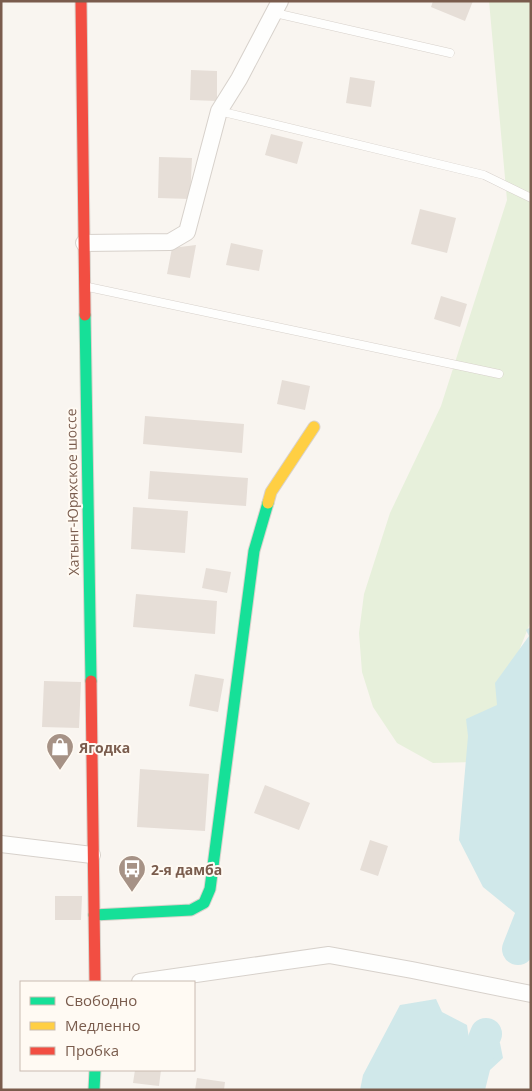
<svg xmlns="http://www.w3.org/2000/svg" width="532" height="1091" font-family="'Open Sans',sans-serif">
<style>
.green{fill:#e7f0db}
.water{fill:#d0e8ea}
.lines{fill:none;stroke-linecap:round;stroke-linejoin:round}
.river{stroke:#d0e8ea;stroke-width:32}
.building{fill:#e6ded7}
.lane-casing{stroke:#d7d1cb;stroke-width:9}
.street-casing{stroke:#d7d1cb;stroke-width:18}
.fast-casing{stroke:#d9d2cb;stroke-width:13}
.slow-casing{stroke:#d9d2cb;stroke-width:13}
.jam-casing{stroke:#d9d2cb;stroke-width:13}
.lane{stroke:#fefefd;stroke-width:8}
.street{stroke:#fefefd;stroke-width:16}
.fast{stroke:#16e098;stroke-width:11}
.slow{stroke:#ffcf43;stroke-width:11}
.jam{stroke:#f24e42;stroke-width:11}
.labels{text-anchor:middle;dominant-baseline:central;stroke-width:4;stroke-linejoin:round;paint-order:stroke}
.street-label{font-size:14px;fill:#7a5c4d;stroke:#fffaf3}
.poi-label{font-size:14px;font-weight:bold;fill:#7a5c4d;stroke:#fffaf3;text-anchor:start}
</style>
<rect width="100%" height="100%" fill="#f9f5f0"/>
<!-- green -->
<path class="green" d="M489,1H531V621L474,762L433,763L397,743L373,707L362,672L359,633L364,594L390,513L441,406L507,200Z"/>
<!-- water -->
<path class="water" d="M531,627V926L483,887L459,840L468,736L466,719L497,705L495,683L529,636L526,630Z
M436,999L442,1012L467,1025L470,1046L500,1043L503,1058L490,1070L485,1090H360L363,1075L400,1005Z"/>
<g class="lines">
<!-- river -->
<path class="river" d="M518,949L531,916
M464,1090L486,1034"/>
</g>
<!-- building -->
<path class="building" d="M433,1H473L465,21L431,7Z
M191,70L217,71V101L190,100Z
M350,77L375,81L371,107L346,103Z
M271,134L303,142L297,164L265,155Z
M159,157L192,158L190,199L158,198Z
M420,209L456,218L447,253L411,244Z
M231,243L263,250L259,271L226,265Z
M196,245L190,278L167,274L172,248Z
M441,296L467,304L460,327L434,319Z
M282,380L310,386L305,410L277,404Z
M145,416L244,424L242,453L143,444Z
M150,471L248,478L246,506L148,499Z
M133,507L188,511L185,553L131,549Z
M206,568L231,572L227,593L202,588Z
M136,594L217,601L215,634L133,627Z
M195,674L224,679L218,712L189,706Z
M44,681L81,682L79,728L42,727Z
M140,769L209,774L205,831L137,827Z
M265,785L310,803L299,830L254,813Z
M370,840L388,846L378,876L360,870Z
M55,896H82L81,920H55Z
M135,1070H161L159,1086L133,1083Z
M197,1078L225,1082L224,1090H195Z"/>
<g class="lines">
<defs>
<path id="lane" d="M275,13L450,53
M219,111L484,175L531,198
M88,287L499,374"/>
<path id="street" d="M84,243L170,242L187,232L219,111L239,79L280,1
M1,844L92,855
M140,982L329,955L412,970L531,994"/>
<path id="fast" d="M85,315L91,681
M94,915L191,910L204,903L210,889L254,551L268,503
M94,1090L95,1070"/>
<path id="slow" d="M268,503L271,492L314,427"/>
<path id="jam" d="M81,1L85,315
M91,681L95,982"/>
</defs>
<!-- lane casing -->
<use href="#lane" class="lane-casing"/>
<!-- street casing -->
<use href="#street" class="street-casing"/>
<!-- fast casing -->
<use href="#fast" class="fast-casing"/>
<!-- slow casing -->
<use href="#slow" class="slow-casing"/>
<!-- jam casing -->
<use href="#jam" class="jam-casing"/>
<!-- lane -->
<use href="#lane" class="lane"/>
<!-- street -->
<use href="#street" class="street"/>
<!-- fast -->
<use href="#fast" class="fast"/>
<!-- slow -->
<use href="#slow" class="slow"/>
<!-- jam -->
<use href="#jam" class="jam"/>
</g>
<!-- icons -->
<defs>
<symbol id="shop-pin" viewBox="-11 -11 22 30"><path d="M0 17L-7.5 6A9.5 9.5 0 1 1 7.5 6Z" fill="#a69286" stroke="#fffaf3"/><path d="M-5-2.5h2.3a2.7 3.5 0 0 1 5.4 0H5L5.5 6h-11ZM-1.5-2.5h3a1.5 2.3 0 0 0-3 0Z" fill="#fff"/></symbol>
<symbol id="bus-pin" viewBox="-11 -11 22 30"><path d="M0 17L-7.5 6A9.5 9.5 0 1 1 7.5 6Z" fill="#a69286" stroke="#fffaf3"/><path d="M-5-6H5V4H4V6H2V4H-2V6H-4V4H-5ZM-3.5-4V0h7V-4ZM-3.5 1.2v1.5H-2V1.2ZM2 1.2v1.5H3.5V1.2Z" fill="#fff"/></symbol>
</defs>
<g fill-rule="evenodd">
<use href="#shop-pin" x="44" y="731" width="32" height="43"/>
<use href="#bus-pin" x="116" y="853" width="32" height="43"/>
</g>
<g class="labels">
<!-- street labels -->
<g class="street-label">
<text transform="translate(72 492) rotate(-91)">Хатынг-Юряхское шоссе</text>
</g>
<!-- poi labels -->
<g class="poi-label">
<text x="79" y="747">Ягодка</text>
<text x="151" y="869">2-я дамба</text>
</g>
</g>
<!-- border -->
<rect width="532" height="1091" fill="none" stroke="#7a5c4d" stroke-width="5"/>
<!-- legend -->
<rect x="20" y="981" width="175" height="90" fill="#fffaf3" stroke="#cabbb1"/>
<rect x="30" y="997" width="25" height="8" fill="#16e098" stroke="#cabbb1"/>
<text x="65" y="1006" font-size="15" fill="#7a5c4d">Свободно</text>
<rect x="30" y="1022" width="25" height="8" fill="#ffcf43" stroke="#cabbb1"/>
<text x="65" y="1031" font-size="15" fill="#7a5c4d">Медленно</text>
<rect x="30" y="1047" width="25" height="8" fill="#f24e42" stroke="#cabbb1"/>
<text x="65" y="1056" font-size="15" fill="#7a5c4d">Пробка</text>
</svg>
